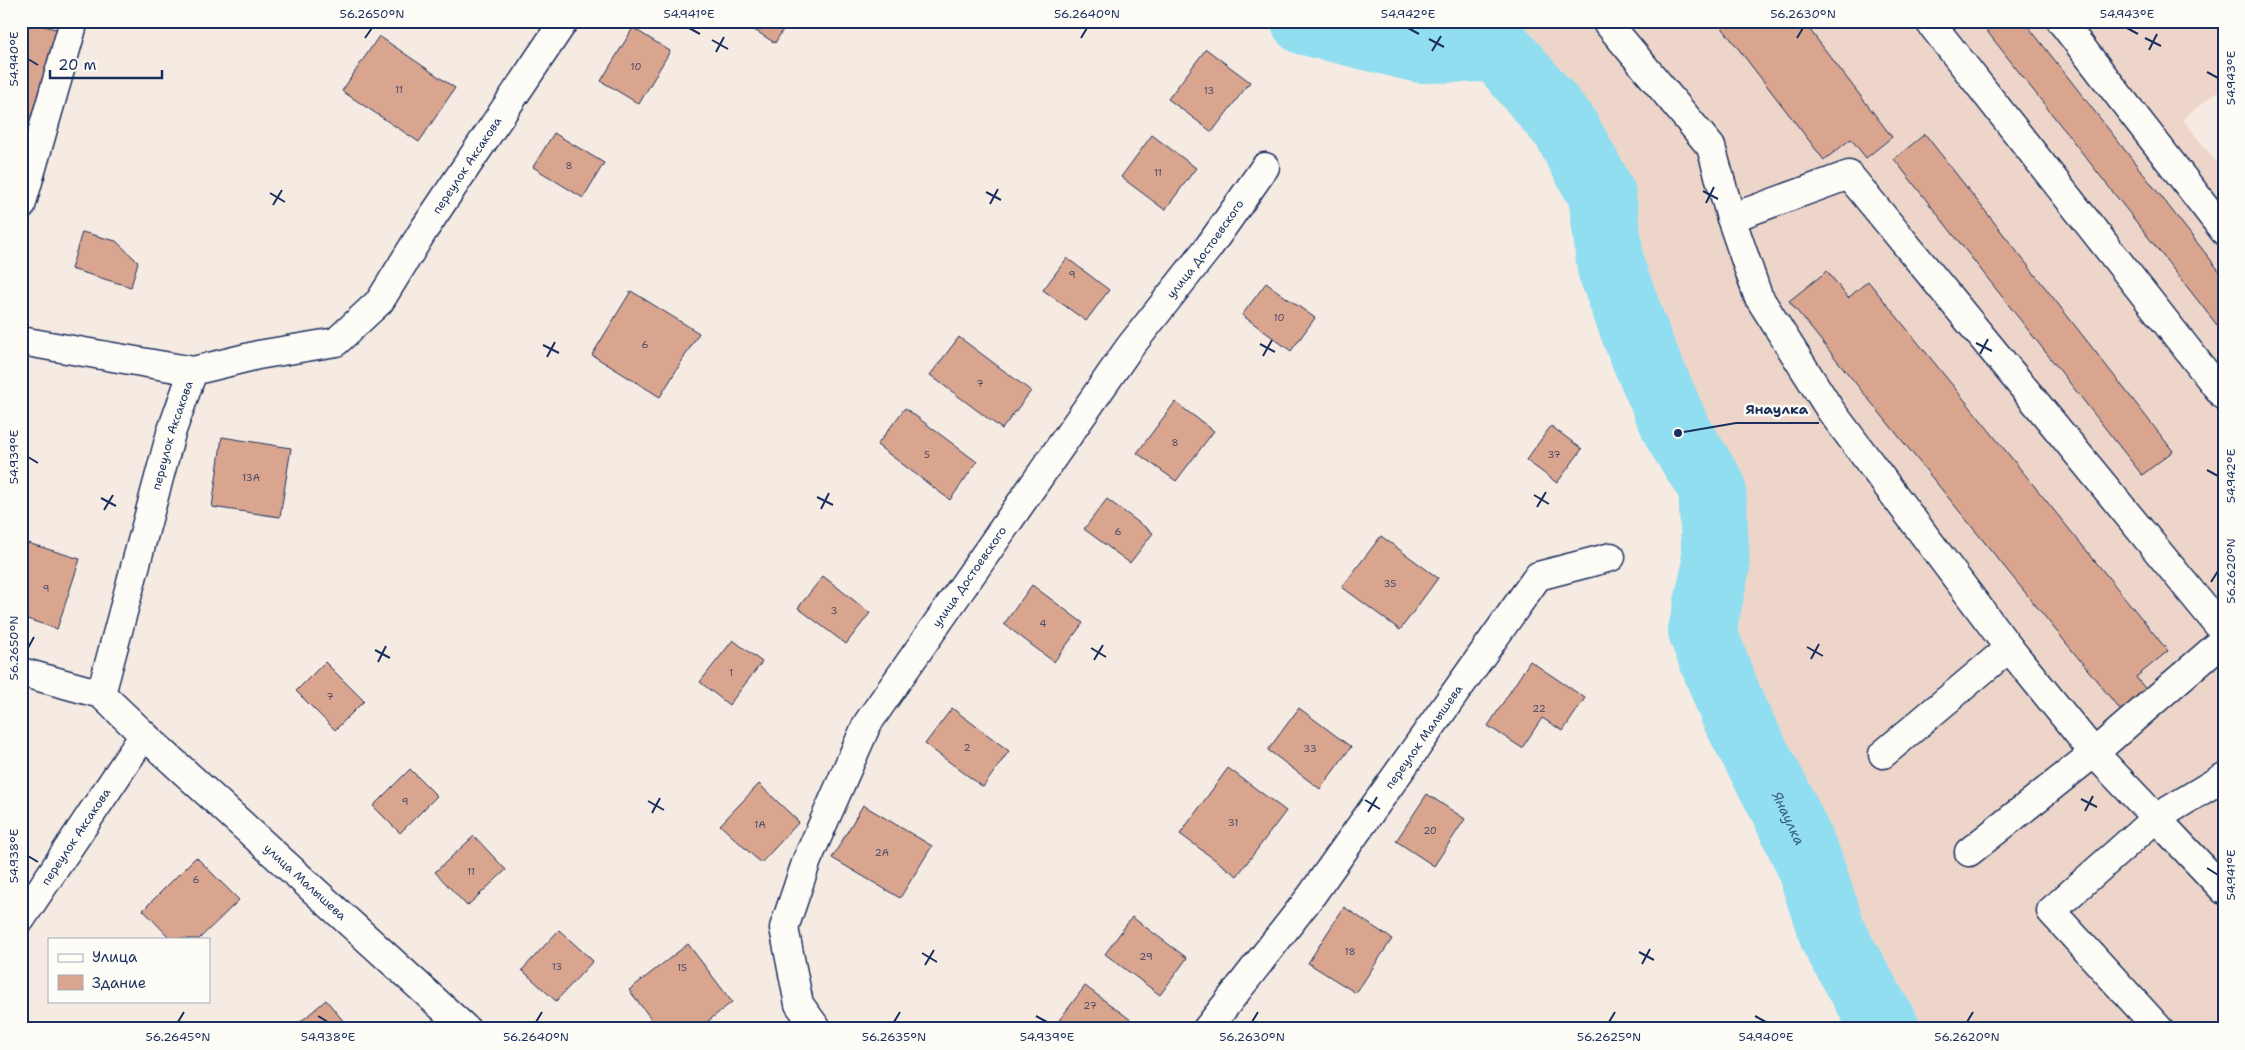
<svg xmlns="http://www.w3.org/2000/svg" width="2245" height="1050" font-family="'Shantell Sans',sans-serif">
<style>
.built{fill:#edd6c9}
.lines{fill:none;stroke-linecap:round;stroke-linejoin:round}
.river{stroke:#91def0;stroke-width:68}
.building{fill:#d9a58f;stroke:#1b2f5e}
.minor-casing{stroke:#1b2f5e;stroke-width:31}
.minor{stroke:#fdfcf7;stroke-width:28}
.ticks{fill:none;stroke:#1b2f5e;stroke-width:2}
.labels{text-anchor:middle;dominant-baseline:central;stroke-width:5;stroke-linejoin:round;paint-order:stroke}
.number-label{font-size:10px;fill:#4a4c6a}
.street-label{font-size:12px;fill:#1b2f5e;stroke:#fdfcf7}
.water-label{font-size:14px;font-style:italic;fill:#385b82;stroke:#fdfcf7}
.leader{fill:none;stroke:#1b2f5e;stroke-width:2}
.callout-dot{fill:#1b2f5e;stroke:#fdfcf7;stroke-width:2}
.callout-label{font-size:14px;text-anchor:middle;font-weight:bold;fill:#1b2f5e;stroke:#fdfcf7;stroke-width:5;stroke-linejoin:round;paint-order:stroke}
.neatline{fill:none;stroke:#1b2f5e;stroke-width:2}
.ticks-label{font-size:12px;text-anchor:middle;fill:#1b2f5e}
</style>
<rect width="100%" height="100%" fill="#f6ebe2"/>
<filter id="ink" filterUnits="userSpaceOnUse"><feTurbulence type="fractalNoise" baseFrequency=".02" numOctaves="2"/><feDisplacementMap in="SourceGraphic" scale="10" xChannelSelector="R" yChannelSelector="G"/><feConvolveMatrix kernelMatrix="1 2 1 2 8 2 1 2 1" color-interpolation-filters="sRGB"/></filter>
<g filter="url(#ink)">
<!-- built -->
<path class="built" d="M1305,21H2224V86L2183,119L2224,172V1029H1886L1834,938L1808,860L1781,802L1734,713L1702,631L1716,567L1712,487L1678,433L1640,346L1611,268L1602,195L1565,127L1498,48L1420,49Z"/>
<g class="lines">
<!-- river -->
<path class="river" id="s1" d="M1305,21L1420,49L1498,48L1565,127L1602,195L1611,268L1640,346L1678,433L1712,487L1716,567L1702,631L1734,713L1781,802L1808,860L1834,938L1886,1029"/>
</g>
<!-- building -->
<path class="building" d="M21,21L65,31L21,188Z
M740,21H788L775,43Z
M1717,21H1803L1892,137L1866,158L1851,139L1824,160Z
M1979,21H2024L2224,277V334Z
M633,28L670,51L639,104L601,81Z
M379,36L455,88L419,142L342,91Z
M1206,49L1250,82L1212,132L1168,99Z
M554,133L604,163L583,198L533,167Z
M1925,134L2173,451L2142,475L1894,159Z
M1152,135L1196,168L1165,210L1121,177Z
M82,232L116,241L138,262L131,287L71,269Z
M1067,258L1109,290L1086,321L1043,290Z
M1827,271L1848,298L1868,281L2168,651L2136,677L2147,691L2122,712L1789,301Z
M1266,283L1315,318L1291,351L1242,315Z
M631,291L699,333L660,397L592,355Z
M959,337L1031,391L1002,429L930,375Z
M1175,402L1214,431L1176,481L1137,453Z
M905,408L977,462L950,500L877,445Z
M1551,426L1582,449L1557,483L1526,460Z
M222,437L291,448L280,517L212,507Z
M1107,499L1153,533L1130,563L1084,529Z
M1381,536L1438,578L1400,630L1342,587Z
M21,541L80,559L57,629L21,617Z
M823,576L870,613L846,644L798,608Z
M1032,585L1083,623L1054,662L1004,624Z
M733,640L762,662L729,705L700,682Z
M1530,661L1585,698L1563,731L1542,718L1522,748L1488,726Z
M325,662L364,701L335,730L296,691Z
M952,708L1009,751L983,787L925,744Z
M1299,708L1351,747L1320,789L1268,750Z
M1228,768L1286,811L1237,876L1180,834Z
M410,769L437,796L400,833L373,806Z
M759,784L799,822L761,863L720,825Z
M1427,794L1465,819L1434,866L1396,841Z
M863,805L932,846L900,898L832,858Z
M474,836L506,870L467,906L435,872Z
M196,857L239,900L199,939H171L143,910Z
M1344,907L1392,939L1356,993L1308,963Z
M1132,917L1187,958L1160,995L1105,954Z
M559,930L593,961L556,1001L522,970Z
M688,944L732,1002L698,1029H659L629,990Z
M1085,986L1135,1023L1131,1029H1057L1054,1027Z
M326,1000L349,1028L292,1029Z"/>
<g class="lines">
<defs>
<g id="minor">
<path d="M1606,21L1711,147L1731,218L1758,296L1831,411L2009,648L2094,753L2224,640"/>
<path d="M1929,21L2224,396"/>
<path d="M2061,21L2224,231"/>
<path d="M21,206L74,21"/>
<path d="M1731,218L1849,175L2224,632"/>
<path d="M21,341L193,371"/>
<path d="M21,672L101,694"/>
<path id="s2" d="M144,735L466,1029"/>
<path d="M1883,754L2009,648"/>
<path d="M2224,777L2156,818L2224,890"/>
<path d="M1969,852L2094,753L2156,818L2051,911L2159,1029"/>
<path id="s3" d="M21,919L144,735L101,694L171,433L193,371L258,355L336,342L380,301L423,231L564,21"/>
<path id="s4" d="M817,1029L799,1004L784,928L807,860L867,724L1129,348L1208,248L1265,167"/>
<path id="s5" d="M1207,1029L1311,896L1538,576L1611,557"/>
</g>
</defs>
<!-- minor casing -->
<use href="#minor" class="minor-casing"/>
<!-- minor -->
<use href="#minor" class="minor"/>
</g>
</g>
<!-- ticks -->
<path class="ticks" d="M689,28L700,34M1408,28L1419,34M2127,28L2138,34M365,38L372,28M1081,38L1087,28M1797,38L1803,28M2145,38L2161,46M1429,39L1444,47M712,40L728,49M2149,50L2157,34M1432,51L1441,36M716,52L724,37M28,59L38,65M2207,72L2218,78M1703,191L1718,199M986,192L1001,200M270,193L285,202M1706,203L1714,187M990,204L998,189M273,205L282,190M1976,343L1992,351M1260,344L1275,352M543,345L559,353M1980,354L1988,339M1263,356L1272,340M547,357L555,342M28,457L38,463M2207,470L2218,476M1534,495L1549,504M817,497L833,505M101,498L116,506M1537,507L1546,492M821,509L829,493M104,510L113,495M2211,582L2218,571M1807,647L1823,656M28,648L34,637M1091,648L1106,657M375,650L390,658M1811,659L1819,644M1094,660L1103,645M378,662L386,646M2081,799L2097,807M1365,800L1380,809M648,801L664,810M2085,811L2093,796M1368,812L1377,797M652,813L660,798M28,856L38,862M2207,868L2218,875M1639,952L1654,960M922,953L937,962M1642,964L1650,949M925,965L934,950M318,1016L328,1022M1036,1016L1047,1022M1755,1016L1766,1022M178,1022L184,1012M536,1022L542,1012M894,1022L900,1012M1252,1022L1258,1012M1609,1022L1615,1012M1967,1022L1973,1012"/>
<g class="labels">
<!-- number labels -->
<g class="number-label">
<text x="636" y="66">10</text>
<text x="399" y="89">11</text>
<text x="1209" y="90">13</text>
<text x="569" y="165">8</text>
<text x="1158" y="172">11</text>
<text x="1072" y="274">9</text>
<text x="1279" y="317">10</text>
<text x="645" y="344">6</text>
<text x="980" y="383">7</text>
<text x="1175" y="442">8</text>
<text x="927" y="454">5</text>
<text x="1554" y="454">37</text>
<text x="251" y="477">13А</text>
<text x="1118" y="531">6</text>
<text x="1390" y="583">35</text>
<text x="46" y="588">9</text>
<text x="834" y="610">3</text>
<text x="1043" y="623">4</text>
<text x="731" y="672">1</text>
<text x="330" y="696">7</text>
<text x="1539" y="708">22</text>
<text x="967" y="747">2</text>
<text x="1310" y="748">33</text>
<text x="405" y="801">9</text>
<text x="1233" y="822">31</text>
<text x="760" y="824">1А</text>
<text x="1430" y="830">20</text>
<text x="882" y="852">2А</text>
<text x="471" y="871">11</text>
<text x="196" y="879">6</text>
<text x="1350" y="951">18</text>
<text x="1146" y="956">29</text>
<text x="557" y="966">13</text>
<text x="682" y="967">15</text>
<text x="1090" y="1005">27</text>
</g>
<!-- street labels -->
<g class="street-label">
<text stroke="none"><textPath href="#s3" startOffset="984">переулок Аксакова</textPath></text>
<text stroke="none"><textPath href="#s4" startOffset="912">улица Достоевского</textPath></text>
<text stroke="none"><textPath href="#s3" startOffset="549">переулок Аксакова</textPath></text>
<text stroke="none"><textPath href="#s4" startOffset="508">улица Достоевского</textPath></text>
<text stroke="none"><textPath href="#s5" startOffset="364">переулок Малышева</textPath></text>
<text stroke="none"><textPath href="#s3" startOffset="99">переулок Аксакова</textPath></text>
<text stroke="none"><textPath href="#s2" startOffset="218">улица Малышева</textPath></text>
</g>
<!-- water labels -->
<g class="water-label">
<text stroke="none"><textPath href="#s1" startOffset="1045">Янаулка</textPath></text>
</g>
</g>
<!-- callouts -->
<path class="leader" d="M1678 433L1736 423H1819"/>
<circle class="callout-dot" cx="1678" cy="433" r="5"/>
<g class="callout-label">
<text x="1777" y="414">Янаулка</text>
</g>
<!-- margin -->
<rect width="2245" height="1050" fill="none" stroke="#fdfcf7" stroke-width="55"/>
<!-- legend -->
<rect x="48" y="938" width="162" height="65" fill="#fdfcf7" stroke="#a3aaba"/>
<rect x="58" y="954" width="25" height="8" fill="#fdfcf7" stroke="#a3aaba"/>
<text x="92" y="962" font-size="15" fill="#1b2f5e">Улица</text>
<rect x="58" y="975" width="25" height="15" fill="#d9a58f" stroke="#a3aaba"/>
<text x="92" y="988" font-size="15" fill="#1b2f5e">Здание</text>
<!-- scale -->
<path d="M50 70v8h112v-8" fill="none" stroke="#1b2f5e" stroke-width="2.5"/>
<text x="58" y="70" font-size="15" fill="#1b2f5e" stroke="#fdfcf7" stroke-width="4" paint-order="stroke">20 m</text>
<rect x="28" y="28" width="2190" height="994" class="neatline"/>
<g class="ticks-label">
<text x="372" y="18">56.2650°N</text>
<text x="689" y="18">54.941°E</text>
<text x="1087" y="18">56.2640°N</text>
<text x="1408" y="18">54.942°E</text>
<text x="1803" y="18">56.2630°N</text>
<text x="2127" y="18">54.943°E</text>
<text transform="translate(14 59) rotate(-90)" y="4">54.940°E</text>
<text transform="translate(2231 78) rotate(-90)" y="4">54.943°E</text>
<text transform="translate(14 457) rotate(-90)" y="4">54.939°E</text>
<text transform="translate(2231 476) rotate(-90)" y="4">54.942°E</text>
<text transform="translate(2231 571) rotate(-90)" y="4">56.2620°N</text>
<text transform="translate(14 648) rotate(-90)" y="4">56.2650°N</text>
<text transform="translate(14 856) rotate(-90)" y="4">54.938°E</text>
<text transform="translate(2231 875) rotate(-90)" y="4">54.941°E</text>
<text x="178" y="1041">56.2645°N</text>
<text x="328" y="1041">54.938°E</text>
<text x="536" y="1041">56.2640°N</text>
<text x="894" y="1041">56.2635°N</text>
<text x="1047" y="1041">54.939°E</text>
<text x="1252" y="1041">56.2630°N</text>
<text x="1609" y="1041">56.2625°N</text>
<text x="1766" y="1041">54.940°E</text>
<text x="1967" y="1041">56.2620°N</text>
</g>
</svg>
